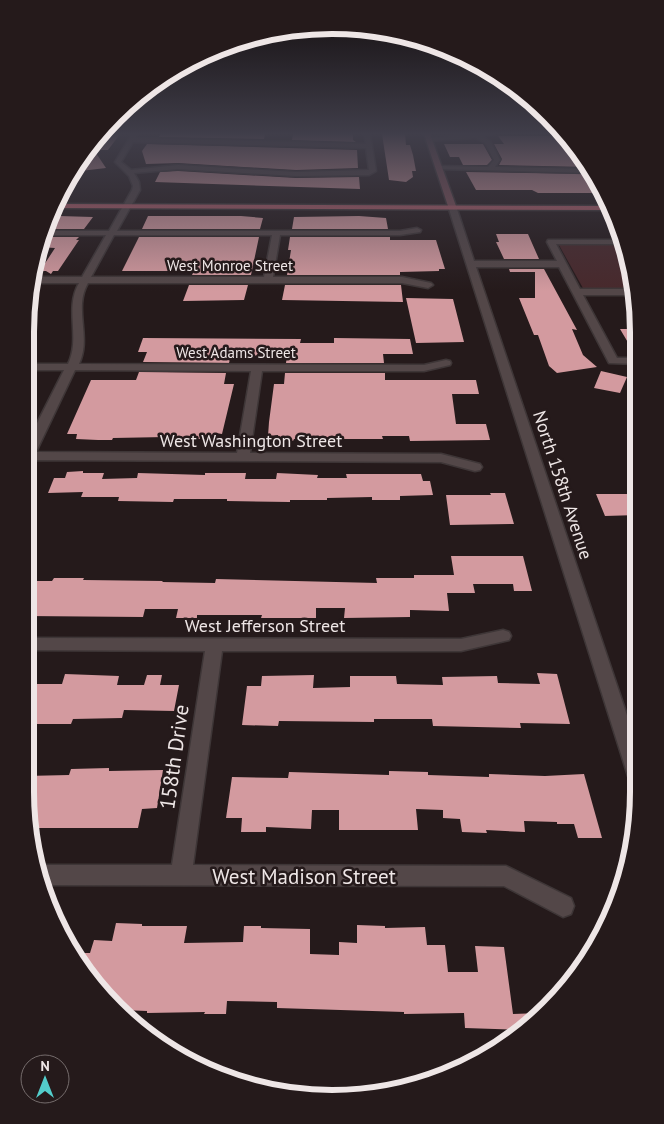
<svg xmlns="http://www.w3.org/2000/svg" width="664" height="1124" font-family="'PT Sans',sans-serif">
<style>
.green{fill:#48292c}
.building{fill:#d39a9f}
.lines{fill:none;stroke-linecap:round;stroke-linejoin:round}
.street-casing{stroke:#3e3637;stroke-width:3}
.secondary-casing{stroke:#3e3637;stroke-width:3}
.primary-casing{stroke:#3e3637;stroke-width:3}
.street{fill:#534748;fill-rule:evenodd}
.secondary{fill:#84535a;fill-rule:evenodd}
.primary{fill:#b4606b;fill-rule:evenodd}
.labels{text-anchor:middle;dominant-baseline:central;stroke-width:5;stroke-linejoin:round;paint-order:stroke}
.far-street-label{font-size:15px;fill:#eee6e6;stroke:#251a1b}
.street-label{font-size:18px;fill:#eee6e6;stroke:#251a1b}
.near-street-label{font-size:21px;fill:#eee6e6;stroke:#251a1b}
.rim{fill:none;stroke:#eee6e6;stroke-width:6}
</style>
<rect width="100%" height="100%" fill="#251a1b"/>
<!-- green -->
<path class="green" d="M559,245H615L629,263L634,289L584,290Z"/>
<!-- building -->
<path class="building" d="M104,134H120L108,150H94L106,168L72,172L77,162Z
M160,134H265L264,139L159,137Z
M293,134H353V140L356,142L292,140Z
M382,134H405L406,145H410L413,155L416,171H412L413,177L406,182L389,180Z
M498,136H565L589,167L499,165L502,159L494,144H504Z
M147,144L357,150L358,168L296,170L178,163L146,164L142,151Z
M444,144H483L492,160L487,165H463L459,157H450Z
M178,171L296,178L359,177L360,189L155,182L160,172Z
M466,172L594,174L605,193H538L532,190H476Z
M59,216L93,217L84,229H48Z
M148,216H241L263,218L260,229H142Z
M359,216L386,218L388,229H292L294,217Z
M496,234H528L539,259H504L496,242H499Z
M42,237H79L76,240H79L58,271H53L51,274L46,271H40L55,248L39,247Z
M139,237H259L251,275H192L194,271H122Z
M290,237H390V240H436L445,269H439V271L400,272V275H287L291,250H288Z
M509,269H544L577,330L572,329L583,355L597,367L557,373L549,366L538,335H534L519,298H535V272H510Z
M189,285H248L244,300L183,301Z
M285,285H401L403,302L282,300Z
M406,298L453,299L464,342L416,343Z
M620,329H638V356H636Z
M143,338L301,339L300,343H334V338L410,339L413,354H383L384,363H286L287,356L231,355L229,363L143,362L147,352H138Z
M601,371L627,377L620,393L594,388Z
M139,372L226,373L224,384H234L222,434L216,433L214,439H165L166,437L113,438L112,440H98L76,439L77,434H67L91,380H136Z
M285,373H385V380H476L479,394H452L456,424H486L490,440L410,441L409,436H382L383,439H294L293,441H278V435L268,436L269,422L274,384H284Z
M83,471V473H104L102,479L137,478L138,473L205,475V473H246L245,479H276L277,473L318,475L317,478H347L346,474H421L423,481H430L433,495L400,496V500H372V497L327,498V500H290V502L227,501V499H174L173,502L118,501L119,497H81L83,492L48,493L54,478H65L67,472Z
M490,493H505L514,524L450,525L446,495H491Z
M596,494H638V515L605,516Z
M451,556H523L532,591H514L513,584H473L475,593H447L449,611L410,610V617L344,618L345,608H316V618H261L262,615H197V618H176L178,609H145L143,617L25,616V581H52L54,578H84L83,580L163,581L162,582L215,583L216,579L377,583L376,578H414V575H454Z
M537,673L557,674L570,724L520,723L521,728L433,726L432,719H374V722L279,721L278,726L242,725L247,686H261L262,676L314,675L313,688L350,687V676H396L397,684L443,685L442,677L497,676L498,683L540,684Z
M65,674L119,676L117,685H144L147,675H162L160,685H179L174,711L124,710L122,718L73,719L71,724H33L34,721H25V684H62Z
M109,768V771L163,770L157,808L142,809L138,828H31L25,792V776L69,775L71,769Z
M389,771L428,772V775L489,777V774L545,776L584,774L602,838H578L574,824H557V822L524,821L525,832L486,830L487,833L462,832L460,819L443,818V810L416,809L418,830H339V810H312L311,829L266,827V832H241L242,818H226L232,777L288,778L289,772L389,775Z
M116,923L142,924V926H187L184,943L243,942L244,926H261V928L310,929V954L339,955V942L357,943V925L385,926V928L425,927L427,945H445L448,972H478L475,946L504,947L513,1014L540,1013L524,1030L465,1028L464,1013L404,1014V1012L277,1008V1002L227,1001L226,1014H204L205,1012L147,1013V1011L122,1010L88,979L75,953H90L94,940L112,941Z"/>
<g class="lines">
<defs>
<path id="street" d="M132,134H138L135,138L366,144L364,134H370L376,171L369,175L296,176L178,169L134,173L139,182L140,190L117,231H400L417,228L421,230L420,232L400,235H280L273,277H402L431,283L433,285L428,288L402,283H88C73,309 92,337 79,364L424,365L446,360L450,361L451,363L450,365L424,371H262L250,453L441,454L480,464L482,467L480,470L475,471L441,462L32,460L30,464L25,465V447L64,370H26V364H68C81,337 64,309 79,283H32L33,277H82L106,235H42L41,234L43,231H109L132,190L133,186L129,176L115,162ZM133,142L366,148L369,170L296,172L178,165L131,170L121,162ZM114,235H272L264,277H91ZM75,370L251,371L237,453L36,452Z
M480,134H492L483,137L490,141L500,160L495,167L591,169L593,173L437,169L436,168L439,166L488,167L494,160L485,143L476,138L428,141L426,138Z
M449,204L456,206L474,261H557L547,242L548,240H624V244H556L580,289H634V295H583L617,358H638V364L609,363L559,267H476L638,748V784L631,782L628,776L448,206Z
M503,630L509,632L511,636L509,640L461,651H222L193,865L506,866L571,898L574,906L571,914L563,917L504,886L40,885L37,865H172L205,651L25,650V638L461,639Z"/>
<path id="secondary" d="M424,134H430L456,206L455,208L448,206Z"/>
<path id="primary" d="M56,204L610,206L612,210L54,208Z"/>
</defs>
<!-- street casing -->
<use href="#street" class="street-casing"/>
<!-- secondary casing -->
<use href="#secondary" class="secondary-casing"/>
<!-- primary casing -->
<use href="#primary" class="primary-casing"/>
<!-- street -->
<use href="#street" class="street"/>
<!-- secondary -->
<use href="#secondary" class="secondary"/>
<!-- primary -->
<use href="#primary" class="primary"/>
</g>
<!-- sky -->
<linearGradient id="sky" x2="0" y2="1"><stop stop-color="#140e0f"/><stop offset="0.46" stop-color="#403e4a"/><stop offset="1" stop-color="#403e4a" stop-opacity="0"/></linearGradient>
<rect width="664" height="291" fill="url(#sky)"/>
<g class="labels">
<!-- far-street labels -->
<g class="far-street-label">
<text x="230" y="265">West Monroe Street</text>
<text x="236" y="352">West Adams Street</text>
</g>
<!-- street labels -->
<g class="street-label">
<text x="251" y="440">West Washington Street</text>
<text transform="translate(563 485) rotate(72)">North 158th Avenue</text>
<text x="265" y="625">West Jefferson Street</text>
</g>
<!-- near-street labels -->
<g class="near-street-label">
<text transform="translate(174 757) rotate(-82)">158th Drive</text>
<text x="304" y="876">West Madison Street</text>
</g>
</g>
<!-- crop -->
<path d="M0 0H664V1124H0ZM332 34H332A298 298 0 0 1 630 332V792A298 298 0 0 1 332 1090H332A298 298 0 0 1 34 792V332A298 298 0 0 1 332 34Z" fill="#251a1b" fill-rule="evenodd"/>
<path class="rim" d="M332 34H332A298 298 0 0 1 630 332V792A298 298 0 0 1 332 1090H332A298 298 0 0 1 34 792V332A298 298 0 0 1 332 34Z"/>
<!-- north arrow -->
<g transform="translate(45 1079)"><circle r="24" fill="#251a1b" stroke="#756c6c"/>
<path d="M0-4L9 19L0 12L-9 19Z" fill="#53cdcb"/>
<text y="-8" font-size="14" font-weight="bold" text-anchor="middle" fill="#eee6e6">N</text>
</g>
</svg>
